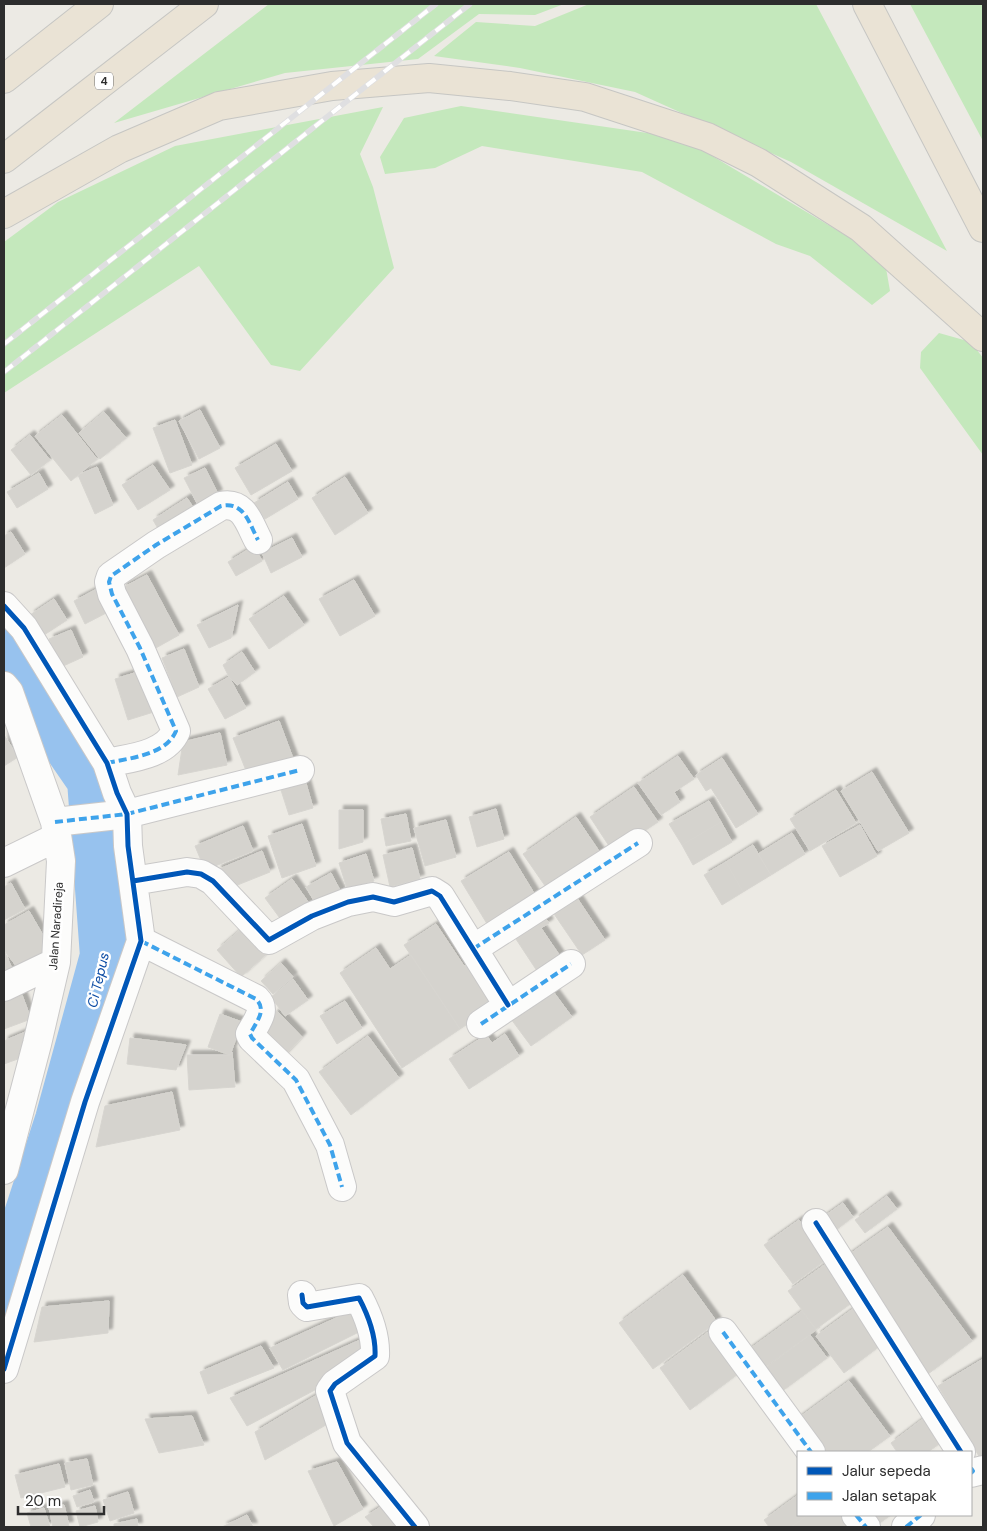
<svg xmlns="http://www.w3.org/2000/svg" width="987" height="1531" font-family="'DM Sans',sans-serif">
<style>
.green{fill:#c4e8bc}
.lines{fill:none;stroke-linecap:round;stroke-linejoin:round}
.river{stroke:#97c2ee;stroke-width:52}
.building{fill:#d5d3ce;stroke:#d7d5d0;filter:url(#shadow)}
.minor-casing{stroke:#c9c8c8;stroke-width:30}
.motorway-casing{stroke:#c6c6c3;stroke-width:30}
.minor{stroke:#fcfcfb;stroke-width:28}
.motorway{stroke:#eae3d5;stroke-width:28}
.rail-casing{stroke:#dfdfe1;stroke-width:5.5}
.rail{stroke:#fff;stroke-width:4;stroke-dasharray:11;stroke-linecap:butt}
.quiet{stroke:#3ea3eb;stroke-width:4;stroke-dasharray:8 4;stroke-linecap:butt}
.cycleway-casing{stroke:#fff;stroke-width:8}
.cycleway{stroke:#0057b8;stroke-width:5}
.labels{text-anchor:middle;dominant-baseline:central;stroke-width:5;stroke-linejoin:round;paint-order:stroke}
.shield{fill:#fff;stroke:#6c6c6c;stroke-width:1}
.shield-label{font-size:11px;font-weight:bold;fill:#2d2d2d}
.street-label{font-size:12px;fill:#2d2d2d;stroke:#fff}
.water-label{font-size:14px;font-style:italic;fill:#0b4ba4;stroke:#fff}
</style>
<defs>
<filter id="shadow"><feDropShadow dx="4.5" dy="-4.5" stdDeviation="1" flood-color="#0004"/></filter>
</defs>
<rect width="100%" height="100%" fill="#eceae4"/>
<!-- green -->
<path class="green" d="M269,4H564L535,15L479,14L418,59L285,73L114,123Z
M589,4H816L947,251L791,162L635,92L520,68L434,56L476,22L535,26Z
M910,4H983V141Z
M461,106L682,138L862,245L886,268L890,291L872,305L810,256L776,244L642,172L482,146L435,168L385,174L380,157L404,118Z
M383,107L360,154L373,187L394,268L300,371L271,365L199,266L4,393V242L58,202L175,146Z
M939,333L971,342L983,358V455L920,368L921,352Z"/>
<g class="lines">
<!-- river -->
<path class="river" d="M4,651L93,780L106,956L61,1120L4,1295"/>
</g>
<!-- building -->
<path class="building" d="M200,410L220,448L199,459L179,421Z
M104,412L126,438L100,459L79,433Z
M62,415L97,459L71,481L35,436Z
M175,420L192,465L170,473L153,428Z
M30,435L50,460L31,475L11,450Z
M276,444L292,471L251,495L235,468Z
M153,465L170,490L138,510L122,485Z
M97,467L113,505L95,514L78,475Z
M205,468L218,494L198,505L184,478Z
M39,473L48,489L17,508L7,492Z
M345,477L368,513L335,535L312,498Z
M288,482L298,499L265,519L254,503Z
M187,498L198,515L163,537L153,520Z
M11,532L25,554L4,568V536Z
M292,538L302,557L271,573L262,553Z
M254,546L262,561L236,576L228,562Z
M147,575L179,635L154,649L122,588Z
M354,580L375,616L340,636L319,599Z
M97,589L108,612L85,624L74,601Z
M284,596L304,625L269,649L249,619Z
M54,599L67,620L44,635L30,615Z
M238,605L231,638L209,648L197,625Z
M71,630L83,657L61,667L49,639Z
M184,649L199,687L177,697L162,658Z
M242,652L255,672L237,685L229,677L223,665Z
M144,670L157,711L128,720L115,679Z
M229,677L246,708L225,719L208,689Z
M279,721L294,761L249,778L233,738Z
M220,733L227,765L178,775L183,742Z
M4,735L18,757L4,766Z
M678,756L694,779L674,792L680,802L661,815L638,783Z
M722,758L758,814L736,828L711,788L706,791L696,775Z
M872,772L909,833L878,851L841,791Z
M305,780L313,808L289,815L280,787Z
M634,787L658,822L613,852L590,817Z
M836,790L856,823L810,851L790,819Z
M709,801L721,822L682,845L669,824Z
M496,809L504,839L477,847L469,817Z
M339,810H363V842L339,849Z
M406,814L411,841L386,846L381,819Z
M576,817L603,857L550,893L523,854Z
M446,820L456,857L425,866L414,828Z
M721,822L732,842L693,865L682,845Z
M302,824L316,866L282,878L268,836Z
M860,825L877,856L840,877L822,846Z
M243,826L253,851L205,870L195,846Z
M792,833L805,854L771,875L758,854Z
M753,845L771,875L743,892L726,862Z
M412,848L420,879L390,887L383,855Z
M262,851L270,872L225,890L217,870Z
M509,852L540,903L492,932L461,881Z
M366,854L374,881L347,889L339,863Z
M726,862L743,892L722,905L704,875Z
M331,873L343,896L319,909L306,887Z
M292,879L311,906L285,925L265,898Z
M11,883L25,909L4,920V887Z
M573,892L605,940L582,955L550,908Z
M539,910L549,923L541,928L562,959L539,974L510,930Z
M29,911L51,949L17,967L4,950V925Z
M247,924L271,950L241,977L217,950Z
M436,924L464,966L472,961L499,1003L460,1029L404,945Z
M376,948L390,969L411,955L460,1029L402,1068L340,973Z
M4,950L16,978L4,983Z
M281,963L293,977L273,994L261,981Z
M293,979L308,1000L285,1016L271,997Z
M552,990L572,1017L531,1046L511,1019Z
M22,995L31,1019L4,1029V1002Z
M345,1001L362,1028L337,1044L320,1016Z
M277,1011L302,1037L283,1057L259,1033Z
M220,1014L242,1022L230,1055L208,1047Z
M30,1030L26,1056L4,1064V1041Z
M505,1034L519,1056L469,1089L449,1059L486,1035L492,1043Z
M368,1036L399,1078L351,1115L319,1072Z
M130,1038L186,1045L176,1070L127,1064Z
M232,1052L235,1087L189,1090L187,1055H230Z
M172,1092L180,1130L96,1147L105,1106Z
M887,1196L897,1209L865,1233L855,1220Z
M843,1203L853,1217L832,1233L822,1218Z
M799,1220L827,1259L793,1284L764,1245Z
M888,1227L972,1341L928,1374L843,1259Z
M830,1261L857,1299L816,1329L788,1291Z
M683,1275L717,1322L653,1369L619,1323Z
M109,1301L108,1333L34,1342L42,1307Z
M861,1303L888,1340L844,1373L816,1336Z
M356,1309L369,1327L283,1370L270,1348Z
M802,1311L816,1330L761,1370L747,1351Z
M711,1330L742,1371L690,1410L660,1368Z
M810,1335L827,1358L781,1392L764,1369Z
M360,1340L362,1365L247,1426L230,1398Z
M261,1346L274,1368L208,1394L200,1372Z
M983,1359V1463L938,1386Z
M849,1381L890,1436L868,1452H819L796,1420Z
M317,1395L331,1422L265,1460L255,1432Z
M928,1415L946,1439L928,1452H897L891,1443Z
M192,1416L204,1445L159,1453L145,1419Z
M87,1459L93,1485L71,1490L65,1463Z
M337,1462L363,1509L334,1526L308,1471Z
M59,1464L65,1487L21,1498L15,1475Z
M90,1490L94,1502L77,1507L73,1496Z
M128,1492L134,1513L110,1521L103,1500Z
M798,1495V1515H808L791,1527H769L764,1520Z
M388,1502L406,1527H374L365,1517Z
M64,1505L69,1526L53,1527L49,1508Z
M95,1506L98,1522L80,1527L76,1511Z
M44,1508L50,1527H31L27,1513Z
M247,1515L253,1527H222Z
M808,1515H849L858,1527H791Z
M865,1515H891L874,1527Z
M137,1519L138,1527H114V1524Z"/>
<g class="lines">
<defs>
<path id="minor" d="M4,606L24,628L107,763L117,793L127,814L128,846L141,941L85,1102L4,1369
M4,686L9,692L55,822L61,861L56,962L37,1044L4,1170
M107,763C130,758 166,755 176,731L140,648L112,594L109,582L111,576L156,545L221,506C244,501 249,523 258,540
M55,822L127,814L300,770
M4,863L57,837
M133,881L187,872L201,874L213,881L269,940L312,916L348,902L373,897L394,902L432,891L440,896L508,1005
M141,941L256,999C267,1010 257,1021 250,1034L252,1038L296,1080L330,1145L342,1187
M473,949L638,843
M4,987L56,962
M481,1024L571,964
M816,1223L961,1452
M302,1295L303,1303L307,1307L359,1298C368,1315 376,1337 375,1356L335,1384L330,1391L347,1443L415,1527
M723,1332L811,1452
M971,1473L983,1470
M856,1515L866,1527
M906,1527L921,1515"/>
<path id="motorway" d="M867,4L983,228
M4,79L99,4
M4,159L204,4
M4,214L119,149L219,106L332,86L429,78L510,86L585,97L707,137L759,163L861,228L983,337"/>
</defs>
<!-- minor casing -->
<use href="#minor" class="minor-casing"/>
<!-- motorway casing -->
<use href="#motorway" class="motorway-casing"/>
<!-- minor -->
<use href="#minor" class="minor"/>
<!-- motorway -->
<use href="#motorway" class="motorway"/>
<defs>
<path id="rail" d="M4,344L436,4
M4,372L470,4"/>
</defs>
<!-- rail casing -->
<use href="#rail" class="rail-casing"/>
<!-- rail -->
<use href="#rail" class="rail"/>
<!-- quiet -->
<path class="quiet" d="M107,763C130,758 166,755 176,731L140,648L112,594L109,582L111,576L156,545L221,506C244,501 249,523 258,540
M55,822L127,814L300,770
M141,941L256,999C267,1010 257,1021 250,1034L252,1038L296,1080L330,1145L342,1187
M473,949L638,843
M481,1024L571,964
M723,1332L811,1452
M971,1468L973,1471L971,1473
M856,1515L866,1527
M906,1527L921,1515"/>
<defs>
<path id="cycleway" d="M4,606L24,628L107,763L117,793L127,814L128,846L141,941L85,1102L4,1369
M133,881L187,872L201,874L213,881L269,940L312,916L348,902L373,897L394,902L432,891L440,896L508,1005
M816,1223L961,1452
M302,1295L303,1303L307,1307L359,1298C368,1315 376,1337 375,1356L335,1384L330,1391L347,1443L415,1527"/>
</defs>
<!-- cycleway casing -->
<use href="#cycleway" class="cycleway-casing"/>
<!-- cycleway -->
<use href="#cycleway" class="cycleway"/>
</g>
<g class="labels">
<!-- shield labels -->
<rect class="shield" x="95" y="72.5" width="18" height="17" rx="4"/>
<g class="shield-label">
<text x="104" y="81">4</text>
</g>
<!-- street labels -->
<g class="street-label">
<text transform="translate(56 926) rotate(-86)">Jalan Naradireja</text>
</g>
<!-- water labels -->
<g class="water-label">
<text transform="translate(98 980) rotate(-77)">Ci Tepus</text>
</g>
</g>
<!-- border -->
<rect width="987" height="1531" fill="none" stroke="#2d2d2d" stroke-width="10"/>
<!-- legend -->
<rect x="797" y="1451" width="175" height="65" fill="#ffffff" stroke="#ababab"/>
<rect x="807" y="1467" width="25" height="8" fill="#0057b8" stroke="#ababab"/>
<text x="842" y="1476" font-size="15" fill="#2d2d2d">Jalur sepeda</text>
<rect x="807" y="1492" width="25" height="8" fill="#3ea3eb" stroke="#ababab"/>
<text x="842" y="1501" font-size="15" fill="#2d2d2d">Jalan setapak</text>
<!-- scale -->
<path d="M18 1506v8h86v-8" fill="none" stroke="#2d2d2d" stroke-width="2.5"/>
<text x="25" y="1506" font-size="15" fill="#2d2d2d" stroke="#ffffff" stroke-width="4" paint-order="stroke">20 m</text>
</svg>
